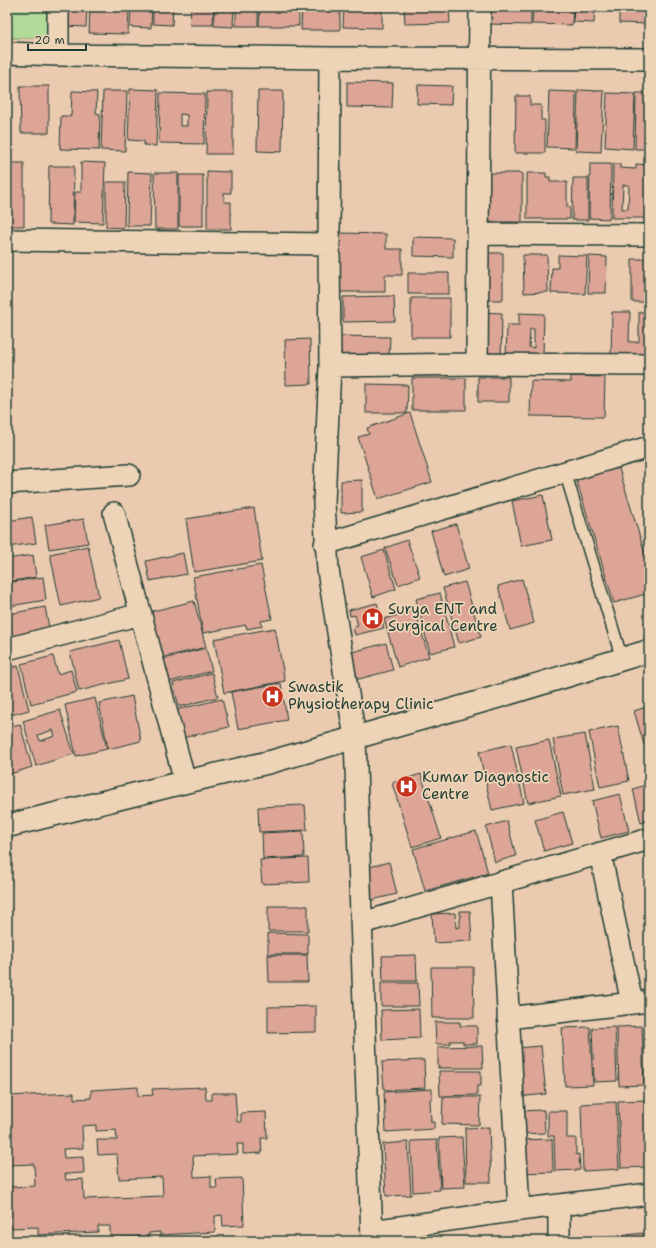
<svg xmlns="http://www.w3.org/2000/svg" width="656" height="1248" font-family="'Shantell Sans',sans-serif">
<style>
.green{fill:#b1da98;stroke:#688c66}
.building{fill:#dda596;stroke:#1f3d34;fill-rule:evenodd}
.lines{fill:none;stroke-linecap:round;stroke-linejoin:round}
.service-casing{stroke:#1f3d34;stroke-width:14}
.minor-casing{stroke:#1f3d34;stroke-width:24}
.tertiary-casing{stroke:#1f3d34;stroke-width:25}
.service{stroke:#eed4b6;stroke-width:11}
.minor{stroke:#eed4b6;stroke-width:21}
.tertiary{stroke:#eed4b6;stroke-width:22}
.labels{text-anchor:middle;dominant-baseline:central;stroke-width:3.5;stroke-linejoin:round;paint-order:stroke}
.poi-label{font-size:15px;fill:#1f3d34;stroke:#eed4b6;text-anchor:start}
</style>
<rect width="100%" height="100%" fill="#ebcbb0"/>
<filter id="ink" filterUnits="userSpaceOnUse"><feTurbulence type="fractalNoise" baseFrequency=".025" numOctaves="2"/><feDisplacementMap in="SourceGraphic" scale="8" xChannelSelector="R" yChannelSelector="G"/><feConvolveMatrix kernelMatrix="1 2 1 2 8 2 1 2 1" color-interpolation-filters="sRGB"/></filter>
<g filter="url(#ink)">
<!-- green -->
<path class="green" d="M7,7H48L47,38H7Z"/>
<!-- building -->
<path class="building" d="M62,7H87L86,27L61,26Z
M90,7H109L113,8V7H129L128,34L89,33Z
M131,7H152L151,28L130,27Z
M153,7H173L172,25L153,24Z
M191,7H214L213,25H190Z
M214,7H234L233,27L214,26Z
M236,7H258V26H236Z
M260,7H299V26H259Z
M302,7H340V30H301Z
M344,7H382V28L343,27Z
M404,7H449L450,23L405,24Z
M485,7H531V25L485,24Z
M533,7H573L572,25L532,24Z
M574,7H595L594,23L573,22Z
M619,7H649V24L619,23Z
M347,82L393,83L392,108L347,107Z
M418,85L452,86L451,105L417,104Z
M20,86H49V133H21Z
M130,89L158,90L156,146L144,145V141L128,140Z
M578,90L604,91L601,152L576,151Z
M72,91L97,92L96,113L100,114L99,150L60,149L61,116H71Z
M103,91H127L125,151L101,150Z
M258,91H283L282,152L257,151Z
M549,91L576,92L575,148L547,147Z
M207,92H233V154H206Z
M160,93L205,94L204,144L159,143ZM180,114L187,115V126H180Z
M607,93L635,94L633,149L605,147Z
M636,93H649V149H635Z
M516,96H530V105H541V120H545V153H515Z
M81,162L105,163L103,223L74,222L75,192H81Z
M7,163H24V226H7Z
M590,164H611L610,219L589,218Z
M613,164H620V168L636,169V164L649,165V199H646L645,218H612ZM623,185H629L628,209H622Z
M49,166H74L73,225L48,224Z
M207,171L231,172V193H224V202H231V229H207Z
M128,172L152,173L150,226H127Z
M154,173H178V229H155Z
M485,173H522V222H485Z
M527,173H546V177H550V182H567V207H570V219H527Z
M179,175H203V226H179Z
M573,178H588V220H572Z
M106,182H125L124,228L106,227Z
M340,233L386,234V249H402V275H385V292H339Z
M413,237L453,238V257L413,256Z
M482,253H503V300H483Z
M523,255H547L548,292L524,293Z
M558,255L587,256L585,294L551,293L552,268H558Z
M589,256L607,257L606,293H588Z
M632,259H649V302H632Z
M408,273H449V294H408Z
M394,296L395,321L343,322V297Z
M411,298H450V337H411Z
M481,312L502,313L501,362H480Z
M612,312H630L629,342H639V312H649L648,357H611Z
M519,313L544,314L543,357L506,356L507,325H519ZM530,329H534V348L529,347Z
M340,336L390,337L389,357L339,356Z
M310,339L311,384L286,385L285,340Z
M571,376L605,377L604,417L530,416L531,381L571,382Z
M478,377H509V402H478Z
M412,378H466V410H412Z
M366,384L408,385L407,413H366Z
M410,413L432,482L378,499L358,437L369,434L367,428Z
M617,462L649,567V593L614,603L575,475Z
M362,480V512L341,513V481Z
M543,495L552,540L521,546L512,501Z
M254,508L262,561L194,572L186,519Z
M32,517L36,543L7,547V521Z
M84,519L88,543L49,549L45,525Z
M456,524L469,569L444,577L431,531Z
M407,540L420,577L398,585L385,548Z
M88,546L99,597L61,606L50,554Z
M384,550L396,589L373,597L361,557Z
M183,553L187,574L150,581L146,561Z
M33,555L36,577L7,582V559Z
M261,565L272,619L261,621L262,626L247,629L246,625L203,633L193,577Z
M43,577L46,600L10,606L7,583Z
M522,579L534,623L510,630L498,586Z
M465,582L481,637L459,643L443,588Z
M440,593L454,647L430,653L416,599Z
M194,601L206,647L161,658L149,612Z
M377,603L384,628L355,635L353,627L358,626L355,615L350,616L349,610Z
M45,607L50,633L13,639L9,614Z
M415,610L429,657L398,667L384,619Z
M275,628L285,681L224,693L214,639Z
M119,640L128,679L79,691L70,652Z
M386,643L393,670L355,680L348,653Z
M206,648L212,671L169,682L163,659Z
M53,656L58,674L71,670L77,692L31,704L21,664Z
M18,666L29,710L7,716V669Z
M212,673L218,697L179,707L173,683Z
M281,683L287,720L238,729L231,692Z
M132,696L141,741L108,749L99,703Z
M95,698L107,749L76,756L65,705Z
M222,699L229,727L182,738L175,710Z
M649,706V761L634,711Z
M60,710L74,754L36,766L23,721ZM53,730L55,736L40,741L38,735Z
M20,724L32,767L7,775V727Z
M618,726L629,781L600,787L589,732Z
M585,734L595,789L563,795L553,739Z
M549,740L561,796L528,803L516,747Z
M511,744L524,803L492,810L479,752Z
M421,774L441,838L412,847L392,783Z
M649,784V821L641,823L633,789Z
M620,794L629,831L601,838L592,801Z
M305,805L307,830L259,832L258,807Z
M563,812L572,843L544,851L535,820Z
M507,821L516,856L495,862L486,827Z
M303,831L304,857L263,859L262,833Z
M476,831L488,873L425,891L413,849Z
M308,858L309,882L262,884L260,860Z
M389,862L397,894L372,900L365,868Z
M268,906H308V931H268Z
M460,911H470L472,941L434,943L432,914L455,913L456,928L460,927Z
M268,933L308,934V954H268Z
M268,955H307L308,982H269Z
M416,955L417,981H383L382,956Z
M431,967H473L474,1018H432Z
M381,983H418L419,1006H381Z
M316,1006V1032L268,1033V1007Z
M419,1009L420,1038L382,1040L381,1010Z
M435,1022H460V1026H477V1044H463V1041H450V1044H436Z
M642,1026L644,1085L619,1086L617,1027Z
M590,1027L593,1085L565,1086L562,1028Z
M615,1027L617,1081L594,1082L592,1028Z
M482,1046L483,1068H438V1047Z
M541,1046L546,1094L519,1097L515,1048Z
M424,1060L425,1088L384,1090L382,1062Z
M439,1071H481V1086H477V1095L440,1096Z
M138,1087V1096L153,1095L152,1089L205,1087L206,1100H212V1093H235L237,1122H241V1113L266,1112L267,1138H261L262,1153L243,1154V1144H237L238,1154L193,1156L194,1177L211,1176V1188H217L216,1179L242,1178L244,1225L223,1226L222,1215L215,1216V1232L160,1235V1232L149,1233V1236L110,1238V1226H98V1232L38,1235V1227L10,1228L9,1187L35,1186L34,1164L8,1165L7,1096L74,1093V1099L91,1098V1090ZM96,1125V1131L116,1130L117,1140H97L98,1155L117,1154L119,1179L162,1177L163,1196L84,1199L83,1179L66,1180L65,1174L84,1173L83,1157L64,1158L63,1149L83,1148L82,1126Z
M432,1089V1099H430L431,1122H434V1129L386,1132L384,1092Z
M443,1097H480L479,1125L442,1124Z
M648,1100L649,1167L621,1168L618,1101Z
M616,1102L619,1169L583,1171L581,1104Z
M544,1110L545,1133L519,1134L518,1111Z
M548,1111H567V1138H576V1155L579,1154L580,1170L555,1171L554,1136H548Z
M489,1127L491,1182H466L465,1128Z
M462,1137L465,1187L441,1188L439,1138Z
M552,1139L553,1172L521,1173L519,1140Z
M437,1140L440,1190L413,1192L411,1141Z
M408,1142L411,1195L386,1196L383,1144Z
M643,1233L644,1241H592V1239Z"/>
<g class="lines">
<defs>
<path id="service" d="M565,472L622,659"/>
<path id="minor" d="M7,53L58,55L330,58L649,59
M58,55V7
M330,58L329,244L330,366L324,503L328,570L355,738L372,1241
M478,234L649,235
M7,240L329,244
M477,364L480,7
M330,366L477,364L649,365
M7,483L129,475
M114,513L185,782
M325,544L649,447
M7,649L141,614
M600,853L632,1003
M501,882L519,1210
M362,923L649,839
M508,1018L649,1001
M559,1205V1241
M372,1231L519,1210L649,1194"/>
<path id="tertiary" d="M7,826L185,782L270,762L490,699L649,651"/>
</defs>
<!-- service casing -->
<use href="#service" class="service-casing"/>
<!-- minor casing -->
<use href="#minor" class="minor-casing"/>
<!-- tertiary casing -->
<use href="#tertiary" class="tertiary-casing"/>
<!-- service -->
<use href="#service" class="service"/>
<!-- minor -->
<use href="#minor" class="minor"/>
<!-- tertiary -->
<use href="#tertiary" class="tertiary"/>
</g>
</g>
<!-- icons -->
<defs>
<symbol id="hospital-disc" viewBox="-11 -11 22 22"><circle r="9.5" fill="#c8321e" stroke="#eed4b6"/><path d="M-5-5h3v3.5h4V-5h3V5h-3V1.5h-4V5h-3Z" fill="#fff"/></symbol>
</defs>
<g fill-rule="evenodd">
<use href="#hospital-disc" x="360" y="606" width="25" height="25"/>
<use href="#hospital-disc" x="260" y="684" width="25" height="25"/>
<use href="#hospital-disc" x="394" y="774" width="25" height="25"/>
</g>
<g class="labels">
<!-- poi labels -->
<g class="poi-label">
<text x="388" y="609">Surya ENT and<tspan x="388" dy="17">Surgical Centre</tspan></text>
<text x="288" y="687">Swastik<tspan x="288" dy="17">Physiotherapy Clinic</tspan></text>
<text x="422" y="777">Kumar Diagnostic<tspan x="422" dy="17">Centre</tspan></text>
</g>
</g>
<!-- margin -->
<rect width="656" height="1248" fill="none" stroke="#eed4b6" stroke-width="24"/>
<rect x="12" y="12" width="632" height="1224" fill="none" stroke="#1f3d34" stroke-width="1.5" filter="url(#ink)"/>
<!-- scale -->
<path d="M28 44v6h58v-6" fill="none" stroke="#1f3d34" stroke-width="2"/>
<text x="34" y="44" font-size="12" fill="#1f3d34" stroke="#eed4b6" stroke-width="3" paint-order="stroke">20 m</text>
</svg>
